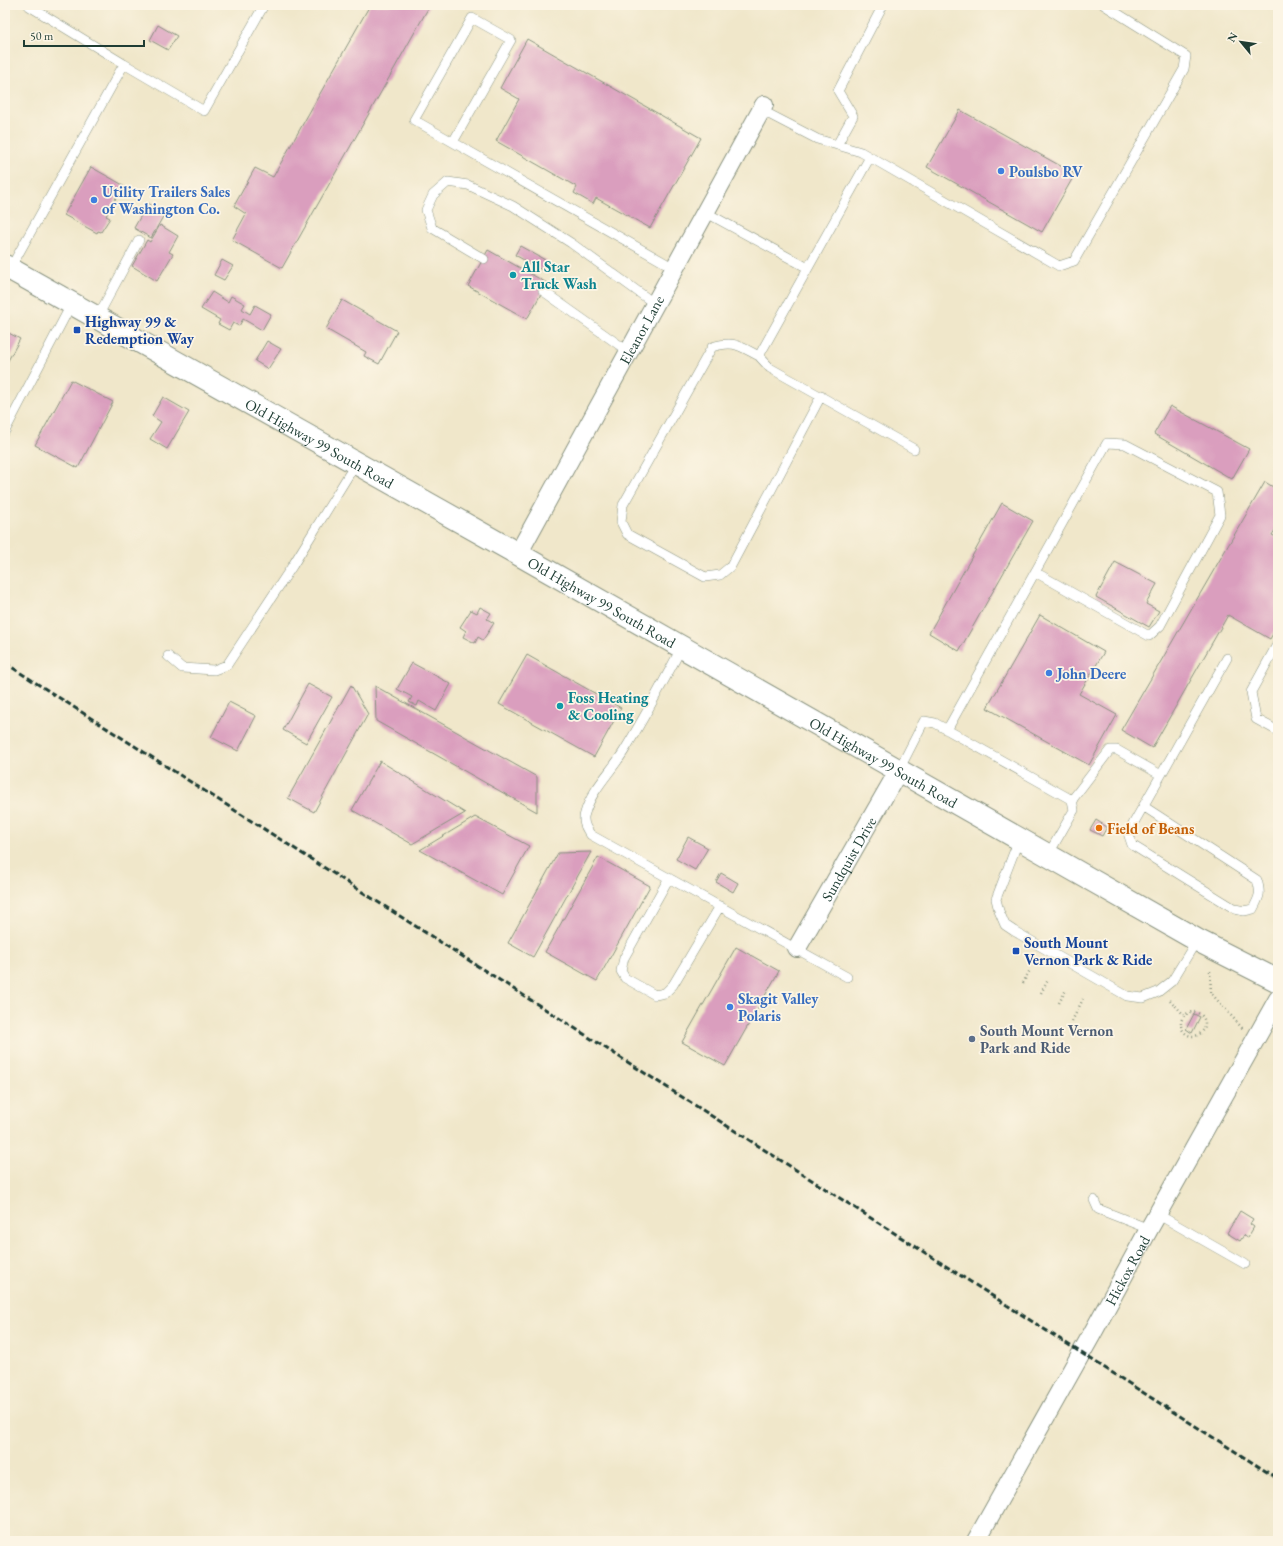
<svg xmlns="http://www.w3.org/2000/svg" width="1283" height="1546" font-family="'EB Garamond',serif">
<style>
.building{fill:#da9ebe}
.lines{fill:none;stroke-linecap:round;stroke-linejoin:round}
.service-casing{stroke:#88927f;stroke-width:10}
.minor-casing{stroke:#88927f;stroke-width:20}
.tertiary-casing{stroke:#88927f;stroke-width:24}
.path{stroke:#88927f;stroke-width:2.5;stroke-dasharray:1 3;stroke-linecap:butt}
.service{stroke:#fff;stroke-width:9}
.minor{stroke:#fff;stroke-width:18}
.tertiary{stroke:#fff;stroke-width:22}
.rail{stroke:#1f3d34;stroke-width:3;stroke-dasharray:6 3;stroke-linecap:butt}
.shop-dot{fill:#3f7fe0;stroke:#fcf5e5;stroke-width:1.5}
.culture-dot{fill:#0f9aa8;stroke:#fcf5e5;stroke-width:1.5}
.transit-dot{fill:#1a4fb4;stroke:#fcf5e5;stroke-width:1.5}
.food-dot{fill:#e8710a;stroke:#fcf5e5;stroke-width:1.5}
.service-dot{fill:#5c6f8a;stroke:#fcf5e5;stroke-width:1.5}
.labels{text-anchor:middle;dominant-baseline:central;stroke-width:3.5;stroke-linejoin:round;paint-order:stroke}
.shop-label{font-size:15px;font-weight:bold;fill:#366cbe;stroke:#fcf5e5;text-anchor:start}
.culture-label{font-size:15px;font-weight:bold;fill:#0d838f;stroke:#fcf5e5;text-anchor:start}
.transit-label{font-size:15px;font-weight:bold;fill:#164399;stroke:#fcf5e5;text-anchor:start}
.street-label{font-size:15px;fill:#1f3d34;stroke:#fcf5e5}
.food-label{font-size:15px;font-weight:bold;fill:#c56008;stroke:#fcf5e5;text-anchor:start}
.service-label{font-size:15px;font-weight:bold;fill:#4e5e75;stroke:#fcf5e5;text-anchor:start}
</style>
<rect width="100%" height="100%" fill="#fcf5e5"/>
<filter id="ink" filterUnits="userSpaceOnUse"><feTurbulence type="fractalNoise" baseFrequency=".025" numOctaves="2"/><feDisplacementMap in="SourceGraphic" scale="8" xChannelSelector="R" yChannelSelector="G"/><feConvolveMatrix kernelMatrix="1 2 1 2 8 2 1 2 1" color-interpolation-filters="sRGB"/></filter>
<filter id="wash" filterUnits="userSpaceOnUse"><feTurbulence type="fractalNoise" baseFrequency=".012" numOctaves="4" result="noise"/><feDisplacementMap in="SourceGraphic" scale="16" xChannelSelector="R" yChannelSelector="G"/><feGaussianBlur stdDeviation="0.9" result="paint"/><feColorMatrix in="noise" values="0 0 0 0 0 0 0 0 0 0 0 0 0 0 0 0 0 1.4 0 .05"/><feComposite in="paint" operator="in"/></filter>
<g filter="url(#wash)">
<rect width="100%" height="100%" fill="#f0e7ca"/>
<g id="blocks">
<!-- building -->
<path class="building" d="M370,5H430L282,268L232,240L246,214L234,206L255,168L273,177Z
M158,25L177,36L168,50L150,40Z
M527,39L701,138L650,228L596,198L593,204L574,193L577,187L496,141L519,99L500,88Z
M960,110L1075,174L1042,232L927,167Z
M91,167L123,185L106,216L110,218L101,232L98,231L97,233L64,215Z
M148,203L165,213L151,238L134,228Z
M160,225L178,236L169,252L173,254L157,281L132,266L147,240L150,242Z
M520,246L547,261L542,270L515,255Z
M488,250L547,283L527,319L468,286Z
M222,260L233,266L224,280L214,275Z
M212,292L228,302L231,296L245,304L242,309L250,314L255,305L271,314L262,330L243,319L239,326L233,323L229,330L218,324L220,320L201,309Z
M342,300L397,331L379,364L364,356L366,352L326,329Z
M5,331L20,339L5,366Z
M267,341L281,349L268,369L255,361Z
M71,380L113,402L78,468L35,445Z
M163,397L189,412L167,449L150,439L161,422L152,416Z
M1170,406L1249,449L1232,479L1154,434Z
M1265,482L1278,490V525L1272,535L1278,538V625L1270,639L1228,615L1152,748L1121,730Z
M1002,503L1033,521L959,651L929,633Z
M1115,562L1157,584L1146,604L1159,611L1149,627L1096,597Z
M480,607L491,613L487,619L494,623L483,640L478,637L475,643L463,637L466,631L460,627L471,610L477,613Z
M1040,615L1104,652L1079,694L1117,715L1089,765L987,708Z
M527,655L621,708L594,757L499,704Z
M412,663L451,684L436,711L419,701L417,706L409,702L412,697L397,689Z
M308,684L332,697L306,743L283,730Z
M351,685L368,714L314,812L288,798Z
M375,686L537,777V812L376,721Z
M229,702L256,716L238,751L211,737Z
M380,761L465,813L412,844L352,810Z
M475,817L529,846L502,895L420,850Z
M1096,820L1107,827L1102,836L1090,830Z
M688,837L708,848L695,870L676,859Z
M591,852L533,957L508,943L558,853Z
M598,857L650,886L597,981L545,952Z
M721,873L738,883L733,892L716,882Z
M736,947L779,971L725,1066L682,1042Z
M1194,1014L1200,1017L1192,1033L1186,1029Z
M1240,1211L1253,1219L1250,1224L1254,1227L1248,1237L1244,1235L1240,1241L1227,1233Z"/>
</g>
</g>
<g filter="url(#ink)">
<use href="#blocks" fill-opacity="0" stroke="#88927f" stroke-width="1"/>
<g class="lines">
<defs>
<path id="service" d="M124,64L204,111L264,5
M761,110L817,139L861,152L1059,266L1074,261L1184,69L1186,56L1104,5
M453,142L511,40L472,18L414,120L674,268
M837,145L853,116L838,91L883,5
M705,212L808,268L759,356L770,368L914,449
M484,259L432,228L426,210L433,195L448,182L468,185L513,206L571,243L655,304
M808,268L870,157
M10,269L124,64L29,6V5
M543,291L629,352
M97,318L139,240
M759,356C739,346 735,340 712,347L623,505L621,522L627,534L705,577L720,575L731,566L821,396
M5,431L72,303
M1278,643L1251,692L1256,719L1278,731
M682,647C663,682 645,717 624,751C611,772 592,789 585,813C582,821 586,829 591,835L847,977
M168,656L182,668L214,670L227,665L293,565L356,463
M947,730L1107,443L1125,444L1217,492L1220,515L1160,626L1149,636L1035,572
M899,770L924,721L935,723L1072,800L1074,810L1048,855
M1072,800L1110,750H1117L1161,775L1227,658
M1143,806L1257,880C1261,893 1260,896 1253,909L1244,911L1235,909L1132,845L1128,833L1161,775
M1019,839L996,899L999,911L1005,925L1014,931L1127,996L1143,998L1158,992L1172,981L1197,940
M669,878L624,958L621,971L625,978L655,995L665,993L673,985L720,906
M1094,1200L1098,1209L1149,1229
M1157,1214L1245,1264"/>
<g id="minor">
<path id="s1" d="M518,554L764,105"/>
<path id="s2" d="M797,948L899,770"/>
<path id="s3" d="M976,1541L1092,1334L1149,1229L1278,999"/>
</g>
<g id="tertiary">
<path id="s4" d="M5,266L518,554L1197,940L1278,981"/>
</g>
</defs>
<!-- service casing -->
<use href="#service" class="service-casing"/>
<!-- minor casing -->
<use href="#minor" class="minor-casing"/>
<!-- tertiary casing -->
<use href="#tertiary" class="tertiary-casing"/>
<!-- path -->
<path class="path" d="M1210,971L1211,993L1243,1029
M1023,983L1030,970
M1041,993L1048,980
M1170,1000L1184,1015
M1059,1003L1066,990
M1181 1024a12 12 0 1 1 24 0a12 12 0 1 1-24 0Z
M1072,1021L1083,999"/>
<!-- service -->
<use href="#service" class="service"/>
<!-- minor -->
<use href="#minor" class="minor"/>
<!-- tertiary -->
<use href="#tertiary" class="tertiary"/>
<!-- rail -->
<path class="rail" d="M5,663L1278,1479"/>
</g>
</g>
<!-- markers -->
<g class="shop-dot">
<circle cx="1001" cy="171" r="4"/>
<circle cx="94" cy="200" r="4"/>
<circle cx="1049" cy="673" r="4"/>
<circle cx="730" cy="1007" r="4"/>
</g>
<g class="culture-dot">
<circle cx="513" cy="275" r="4"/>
<circle cx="560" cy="706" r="4"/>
</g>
<g class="transit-dot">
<rect x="73" y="326" width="8" height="8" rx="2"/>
<rect x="1012" y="947" width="8" height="8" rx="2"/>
</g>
<circle class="food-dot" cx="1099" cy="828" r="4"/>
<circle class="service-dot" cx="972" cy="1039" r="4"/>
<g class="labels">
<!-- shop labels -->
<g class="shop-label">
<text x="1009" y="171">Poulsbo RV</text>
<text x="102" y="191">Utility Trailers Sales<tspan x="102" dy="17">of Washington Co.</tspan></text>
<text x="1057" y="673">John Deere</text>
<text x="738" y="998">Skagit Valley<tspan x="738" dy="17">Polaris</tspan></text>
</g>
<!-- culture labels -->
<g class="culture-label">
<text x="521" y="266">All Star<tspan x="521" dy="17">Truck Wash</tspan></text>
<text x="568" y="697">Foss Heating<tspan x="568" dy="17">&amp; Cooling</tspan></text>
</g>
<!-- transit labels -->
<g class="transit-label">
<text x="85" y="321">Highway 99 &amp;<tspan x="85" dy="17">Redemption Way</tspan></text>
<text x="1024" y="942">South Mount<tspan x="1024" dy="17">Vernon Park &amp; Ride</tspan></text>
</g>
<!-- street labels -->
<g class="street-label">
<text stroke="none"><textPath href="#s1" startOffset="256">Eleanor Lane</textPath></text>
<text stroke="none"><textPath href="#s4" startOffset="361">Old Highway 99 South Road</textPath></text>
<text stroke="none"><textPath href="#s4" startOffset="685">Old Highway 99 South Road</textPath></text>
<text stroke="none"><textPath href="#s4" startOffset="1009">Old Highway 99 South Road</textPath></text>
<text stroke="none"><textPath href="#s2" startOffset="103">Sundquist Drive</textPath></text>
<text stroke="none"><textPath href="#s3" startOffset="310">Hickox Road</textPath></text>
</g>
<!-- food labels -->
<g class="food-label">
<text x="1107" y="828">Field of Beans</text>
</g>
<!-- service labels -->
<g class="service-label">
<text x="980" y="1030">South Mount Vernon<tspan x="980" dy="17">Park and Ride</tspan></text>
</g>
</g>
<!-- margin -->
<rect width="1283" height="1546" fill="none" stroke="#fcf5e5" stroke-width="20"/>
<!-- north arrow -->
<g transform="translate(1241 42) rotate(299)" stroke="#fcf5e5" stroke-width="3" paint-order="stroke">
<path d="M0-3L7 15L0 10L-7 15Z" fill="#1f3d34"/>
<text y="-6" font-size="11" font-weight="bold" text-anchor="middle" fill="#1f3d34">N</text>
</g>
<!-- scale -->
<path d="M24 40v6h120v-6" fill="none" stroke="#1f3d34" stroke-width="2"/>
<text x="30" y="40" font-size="12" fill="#1f3d34" stroke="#fcf5e5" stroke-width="3" paint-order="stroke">50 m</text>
</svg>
